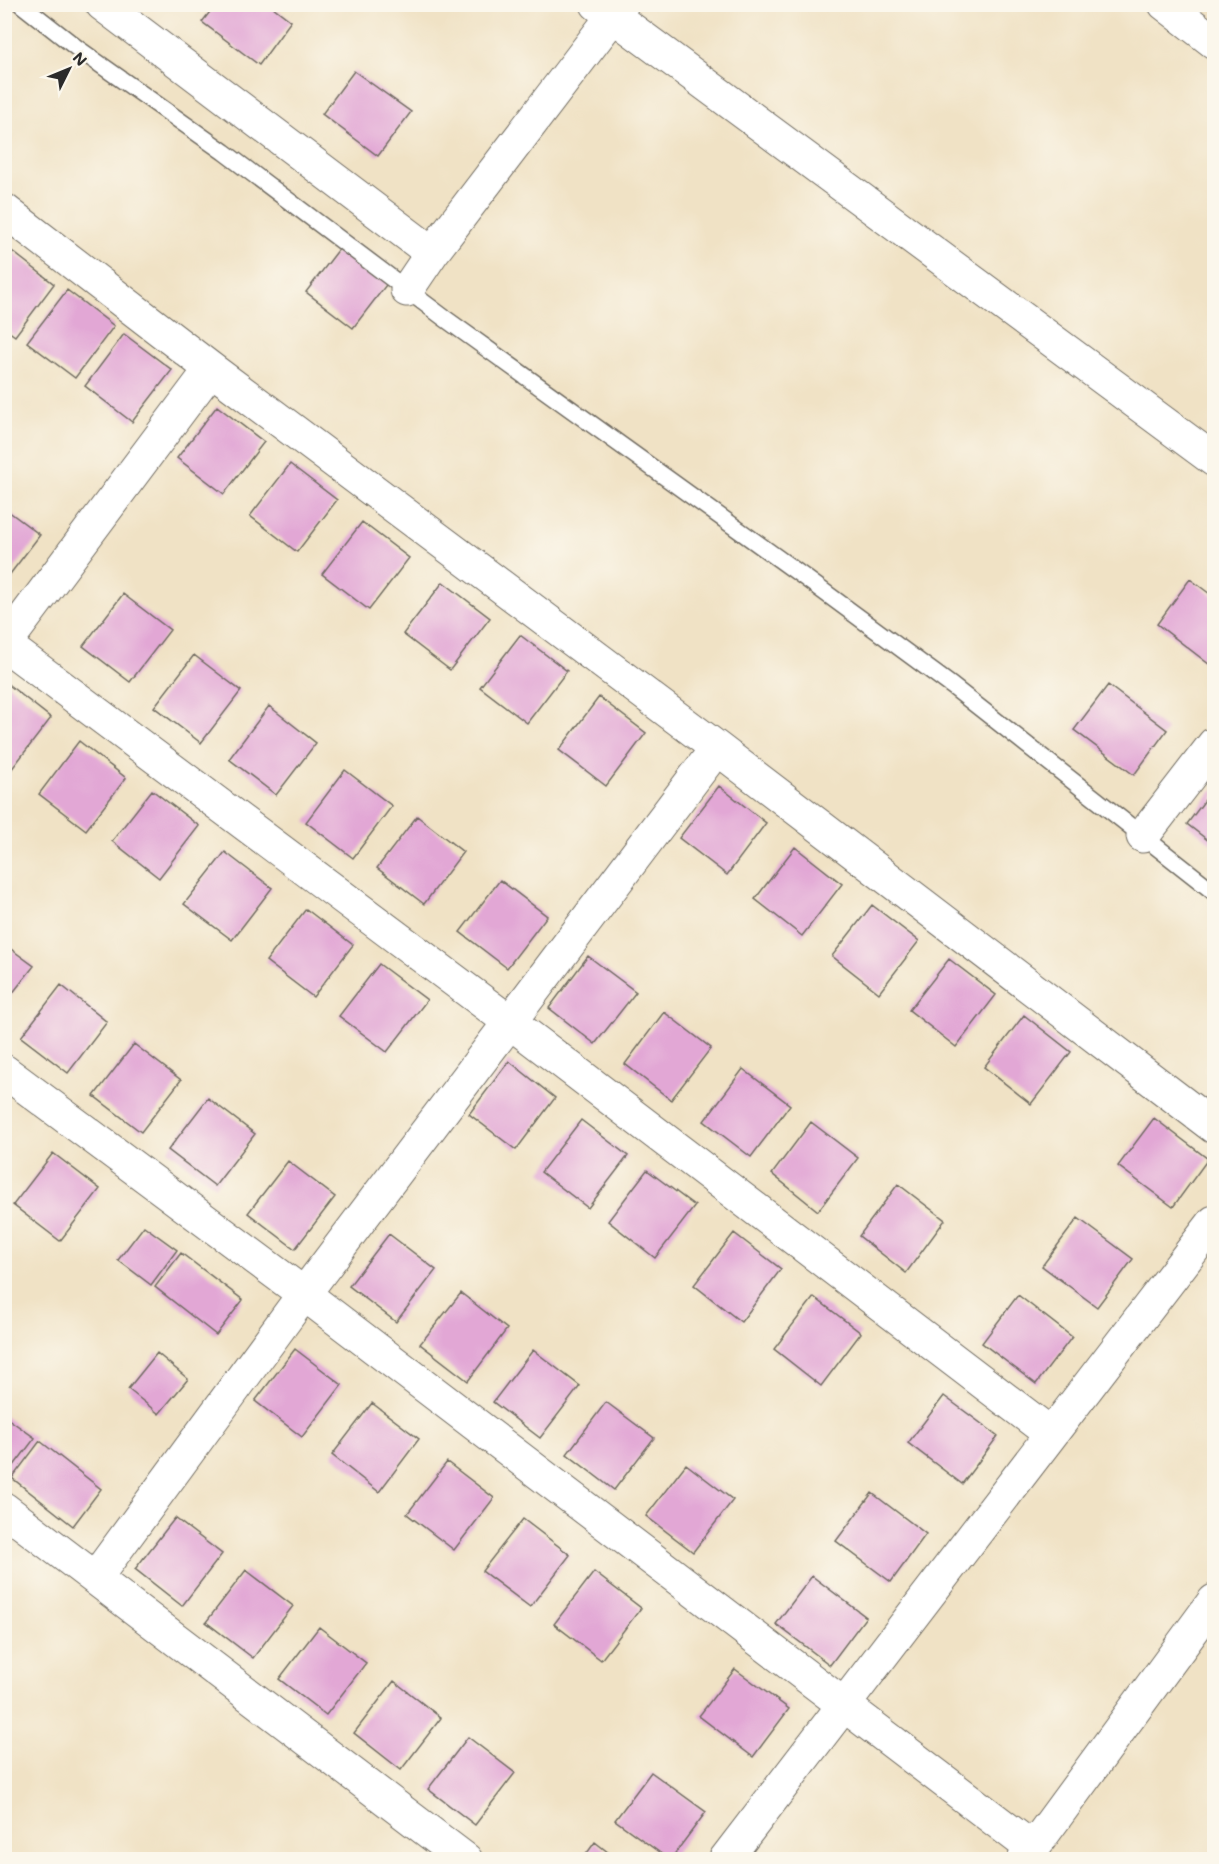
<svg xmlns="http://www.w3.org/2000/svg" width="1219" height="1864" font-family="Mali,sans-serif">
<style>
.building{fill:#e2a7d5}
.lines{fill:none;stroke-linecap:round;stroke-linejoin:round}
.lane-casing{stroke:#706b61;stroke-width:19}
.street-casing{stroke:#706b61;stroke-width:35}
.secondary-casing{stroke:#706b61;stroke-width:35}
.lane{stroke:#fff;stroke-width:16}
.street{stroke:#fff;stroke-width:33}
.secondary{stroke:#fff;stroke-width:33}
</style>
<rect width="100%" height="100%" fill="#fbf7ec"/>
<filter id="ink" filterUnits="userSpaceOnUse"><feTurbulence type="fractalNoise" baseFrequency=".0167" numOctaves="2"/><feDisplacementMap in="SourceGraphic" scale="12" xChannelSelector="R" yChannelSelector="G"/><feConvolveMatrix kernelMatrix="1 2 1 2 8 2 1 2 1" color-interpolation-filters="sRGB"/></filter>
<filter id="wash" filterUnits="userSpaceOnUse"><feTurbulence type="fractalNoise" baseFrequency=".008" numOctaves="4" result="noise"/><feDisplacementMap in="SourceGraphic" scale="24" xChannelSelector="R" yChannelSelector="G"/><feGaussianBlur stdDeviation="1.35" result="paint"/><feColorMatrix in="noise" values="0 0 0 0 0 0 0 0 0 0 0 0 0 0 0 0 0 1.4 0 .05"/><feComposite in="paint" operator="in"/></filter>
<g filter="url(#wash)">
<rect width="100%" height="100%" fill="#f0e2c5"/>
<g id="blocks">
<!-- building -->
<path class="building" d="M216,4H269L291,21L259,65L202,22Z
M354,71L411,112L378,156L322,114Z
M346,240L393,276L353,328L306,292Z
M8,248L54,284L15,336L4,328V252Z
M67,290L114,326L75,378L27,342Z
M124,334L172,370L132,422L85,386Z
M217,406L264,442L224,494L177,458Z
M290,464L337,500L297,552L250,516Z
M4,508L40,535L4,582Z
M362,522L409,558L369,610L322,574Z
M1190,579L1214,597V668L1157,624Z
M443,582L490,618L450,670L403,634Z
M123,594L170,630L130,682L83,646Z
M520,635L567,671L527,723L480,687Z
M194,655L241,691L201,743L154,707Z
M5,682L51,718L11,770L5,765Z
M1108,685L1167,730L1134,775L1074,730Z
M599,697L646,733L606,786L559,750Z
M269,706L316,743L276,795L229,759Z
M79,741L126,778L86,830L39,794Z
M345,770L392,806L353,858L306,822Z
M719,786L766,823L727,875L679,838Z
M1214,788V845L1187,824Z
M152,790L199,826L159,878L112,841Z
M417,816L463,852L424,904L377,868Z
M795,847L842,884L802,936L755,899Z
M225,852L272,888L232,940L184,904Z
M500,880L547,916L507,968L460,932Z
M872,905L919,941L879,993L832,956Z
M306,909L353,945L313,997L266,961Z
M4,944L34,966L4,1004Z
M588,956L636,992L595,1044L549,1008Z
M949,959L996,995L956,1047L909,1010Z
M379,964L427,1000L387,1052L339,1016Z
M61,985L107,1022L68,1073L21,1037Z
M664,1012L711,1048L671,1100L625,1064Z
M1024,1015L1071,1052L1031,1104L984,1067Z
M134,1044L181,1080L141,1132L94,1096Z
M509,1061L555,1098L516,1150L469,1114Z
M743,1069L790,1105L751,1157L704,1121Z
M208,1098L255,1134L215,1186L168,1150Z
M1154,1118L1208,1159L1173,1207L1118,1166Z
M581,1120L628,1156L588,1208L541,1172Z
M811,1122L858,1158L818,1211L772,1174Z
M53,1153L100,1189L60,1241L13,1205Z
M288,1161L335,1197L295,1249L248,1213Z
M647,1170L695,1206L655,1258L608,1221Z
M898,1184L945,1220L906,1273L859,1236Z
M1078,1218L1133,1259L1097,1307L1042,1266Z
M144,1226L177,1250L151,1285L118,1260Z
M734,1233L781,1269L741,1322L694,1285Z
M389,1234L436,1270L396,1322L349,1286Z
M181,1253L243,1300L216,1335L155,1287Z
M461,1293L507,1329L468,1381L420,1344Z
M1018,1295L1072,1337L1036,1384L982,1343Z
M814,1297L861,1333L821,1386L774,1349Z
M295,1349L342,1385L302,1437L255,1401Z
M533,1350L580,1386L540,1438L493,1402Z
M157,1353L188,1379L159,1414L128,1389Z
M944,1396L998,1436L962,1484L908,1443Z
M606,1402L654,1438L614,1490L567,1454Z
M372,1403L419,1439L379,1492L332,1455Z
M4,1416L35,1438L6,1476L4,1475Z
M40,1441L101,1489L73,1526L12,1478Z
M447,1462L494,1498L454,1550L407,1514Z
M686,1464L733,1500L693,1552L646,1516Z
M872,1493L926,1534L891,1582L836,1541Z
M175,1518L222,1554L182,1606L135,1569Z
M523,1519L570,1555L530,1607L482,1571Z
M246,1570L293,1606L253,1658L206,1622Z
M594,1572L641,1608L601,1660L554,1624Z
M812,1576L866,1617L830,1665L776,1624Z
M319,1627L366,1663L326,1715L279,1679Z
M735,1669L789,1709L753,1757L699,1716Z
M394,1681L441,1718L401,1770L354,1733Z
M468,1737L515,1773L475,1825L428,1789Z
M651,1772L706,1812L670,1860L615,1820Z
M595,1842L618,1860H582Z"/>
</g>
</g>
<g filter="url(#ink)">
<use href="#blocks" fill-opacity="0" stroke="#706b61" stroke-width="1.5"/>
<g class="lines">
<defs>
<path id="lane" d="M21,4L77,48L224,152L443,317L804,577L952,686L1214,892"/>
<path id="street" d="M102,4L432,253
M597,4L1214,460
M1165,4L1214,42
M4,210L211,369L717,748L1214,1127
M407,290L432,253L622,4
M4,644L510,1022L1051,1434
M4,645L211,369
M1143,836L1214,744
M4,1071L304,1294L1032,1848
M4,1509L466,1860
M96,1577L304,1294L717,748
M725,1860L1214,1222"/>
<path id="secondary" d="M1024,1860L1214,1601"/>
</defs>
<!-- lane casing -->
<use href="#lane" class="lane-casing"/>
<!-- street casing -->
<use href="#street" class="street-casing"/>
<!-- secondary casing -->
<use href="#secondary" class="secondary-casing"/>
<!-- lane -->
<use href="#lane" class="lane"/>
<!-- street -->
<use href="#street" class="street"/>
<!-- secondary -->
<use href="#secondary" class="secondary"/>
</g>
</g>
<!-- margin -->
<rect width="1219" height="1864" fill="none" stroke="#fbf7ec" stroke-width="24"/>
<!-- north arrow -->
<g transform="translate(69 69) rotate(47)" stroke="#fbf7ec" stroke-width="4.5" paint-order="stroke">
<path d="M0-4.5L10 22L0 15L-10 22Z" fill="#2b2b2b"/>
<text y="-9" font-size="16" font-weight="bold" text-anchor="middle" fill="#2b2b2b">N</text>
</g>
</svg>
